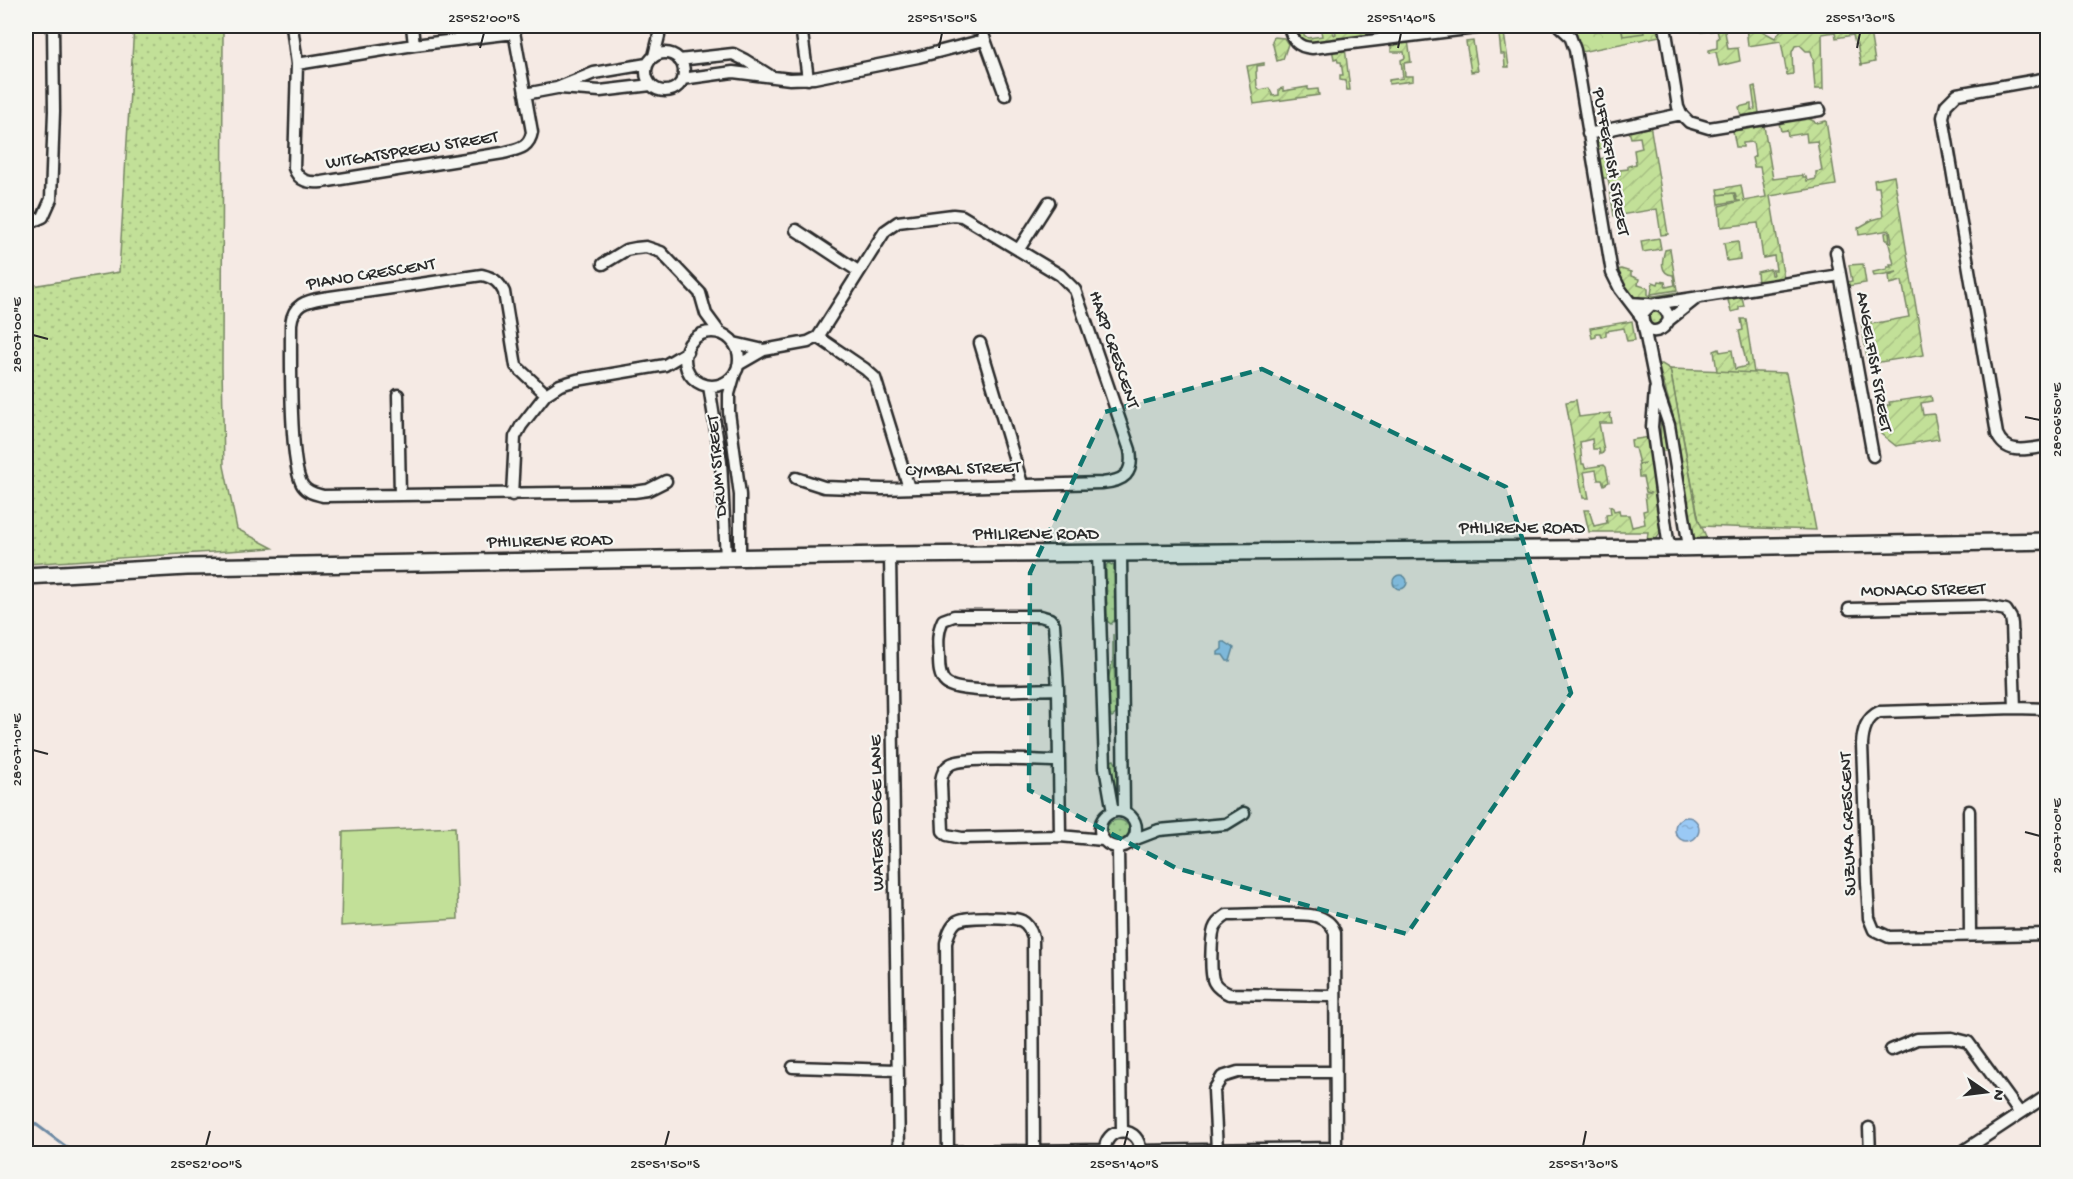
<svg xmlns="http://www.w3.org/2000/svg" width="2073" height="1179" font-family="'Gochi Hand',sans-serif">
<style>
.grass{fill:url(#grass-dots);stroke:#768662;stroke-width:1.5}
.forest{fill:url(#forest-crowns);stroke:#768662;stroke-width:1.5}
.garden{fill:url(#garden-furrows);stroke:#768662;stroke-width:1.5}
.pitch{fill:#c2e098;stroke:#768662;stroke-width:1.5}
.water{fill:url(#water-ripples);stroke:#6e8aa4;stroke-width:1.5}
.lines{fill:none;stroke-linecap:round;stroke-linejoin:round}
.stream{stroke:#6e8aa4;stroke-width:3}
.street-casing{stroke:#2b2b2b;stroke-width:15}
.secondary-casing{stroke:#2b2b2b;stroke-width:20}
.street{stroke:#f6f6f2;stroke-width:10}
.secondary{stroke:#f6f6f2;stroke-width:15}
.marked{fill:#0f766e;fill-opacity:0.2;stroke:#0f766e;stroke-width:4.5;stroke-dasharray:12 8;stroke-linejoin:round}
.ticks{fill:none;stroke:#2b2b2b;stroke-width:2}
.labels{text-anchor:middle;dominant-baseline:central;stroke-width:4.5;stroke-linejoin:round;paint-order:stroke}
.street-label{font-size:18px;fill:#2b2b2b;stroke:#f6f6f2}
.neatline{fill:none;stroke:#2b2b2b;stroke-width:2}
.ticks-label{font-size:15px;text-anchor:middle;fill:#2b2b2b}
</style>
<defs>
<pattern id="grass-dots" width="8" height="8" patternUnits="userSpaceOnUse" patternTransform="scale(1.5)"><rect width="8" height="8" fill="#c2e098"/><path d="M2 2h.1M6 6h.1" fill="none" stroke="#a7c083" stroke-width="1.8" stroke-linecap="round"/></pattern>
<pattern id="forest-crowns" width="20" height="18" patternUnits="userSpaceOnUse" patternTransform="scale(1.5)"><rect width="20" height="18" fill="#c2e098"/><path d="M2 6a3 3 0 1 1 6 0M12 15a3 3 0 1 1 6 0" fill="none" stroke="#a7c083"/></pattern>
<pattern id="garden-furrows" width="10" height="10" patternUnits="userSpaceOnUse" patternTransform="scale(1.5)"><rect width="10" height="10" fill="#c2e098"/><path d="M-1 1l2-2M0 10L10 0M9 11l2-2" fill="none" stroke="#a7c083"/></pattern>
<pattern id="water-ripples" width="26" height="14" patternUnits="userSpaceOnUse" patternTransform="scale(1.5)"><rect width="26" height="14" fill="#9ac9f5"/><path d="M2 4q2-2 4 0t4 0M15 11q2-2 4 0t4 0" fill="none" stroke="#85add2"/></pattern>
</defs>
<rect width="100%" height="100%" fill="#f5eae4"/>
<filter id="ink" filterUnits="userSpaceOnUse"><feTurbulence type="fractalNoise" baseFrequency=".0167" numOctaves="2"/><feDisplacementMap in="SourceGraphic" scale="12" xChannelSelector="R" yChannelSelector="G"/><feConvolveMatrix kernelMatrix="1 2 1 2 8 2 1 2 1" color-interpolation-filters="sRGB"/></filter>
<g filter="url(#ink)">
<!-- grass -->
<path class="grass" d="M134,26H223L222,368L224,466L237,529L273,548L26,564V287L119,272Z
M1658,308L1665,318L1658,327L1649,325L1647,313L1649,311Z
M1670,369L1786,373L1816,530L1700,526Z
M1108,563L1114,566L1115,620L1111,624L1107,621L1106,566Z
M1113,634L1116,714L1112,717L1109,714L1108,679L1113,660Z
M1114,760L1116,764L1119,808H1117L1110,764L1111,761Z
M1106 832a12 12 0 1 1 24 0a12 12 0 1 1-24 0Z"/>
<!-- forest -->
<path class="forest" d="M1570,26H1658L1660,36L1581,52L1572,28Z"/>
<!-- garden -->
<path class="garden" d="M1292,26H1303L1304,35L1308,38L1322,36L1320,26H1332L1334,35L1336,34L1335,29L1360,26H1377V29L1371,35L1316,43H1309L1299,40Z
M1388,26H1452L1400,31Z
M1713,26H1724L1728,49L1738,48L1740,61L1719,66L1716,52L1709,53V50L1717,48V39L1719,38L1717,30L1701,32L1700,28Z
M1746,26H1761L1762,31L1775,38L1784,26H1801L1811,30L1815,26H1834L1835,32L1869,26L1875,62L1861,65L1857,44H1855L1853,35L1836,38L1835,32L1822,34L1823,89H1815L1813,63H1814L1811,51H1806L1800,45L1795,46L1792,52L1793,74L1787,75L1781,41L1748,46Z
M1504,33L1509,67H1505L1504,54H1501L1499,34Z
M1274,37L1284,38L1288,44L1283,59L1277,61L1272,41Z
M1408,40L1411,62L1404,63L1405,76H1413V81L1389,84V80L1403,78L1401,60L1405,58L1404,52H1391V42Z
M1473,41L1478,71L1471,72L1466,42Z
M1345,47L1350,90H1347L1345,81L1340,80V75H1343L1341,62H1338L1337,58L1334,59L1332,49Z
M1264,63V65L1257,66V71L1256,72L1257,87L1260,90L1269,88L1273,96L1279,95V89L1283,88V91L1308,87V90L1318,89L1319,95L1254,104L1247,66Z
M1755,86L1759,113L1741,116L1739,107L1751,104V110L1755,109L1752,87Z
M1802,115L1817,123L1826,121L1836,185L1770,196L1784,279L1758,283L1757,272L1770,269L1771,275H1773L1772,270H1776L1774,256L1763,258L1758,223L1721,227L1719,206L1741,201H1737L1735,193L1719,195L1718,189L1741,185L1744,201L1766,197L1760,167H1754L1752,158L1755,156L1753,142L1743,143V147H1736L1733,131L1764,126L1773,179L1803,175V177H1806L1807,181L1816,179V172L1822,171L1817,141L1807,142L1806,133L1788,136L1787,130L1781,131L1778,119Z
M1650,124L1668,234L1661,235L1657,209L1614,216L1608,178H1602L1599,159L1613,156L1615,166L1606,167L1608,177L1620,175V170L1628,169V166L1636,164L1634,150L1642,148L1640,137L1631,138L1629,131L1609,135L1604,139L1605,147L1596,150L1599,137Z
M1894,176L1924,355L1868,364L1861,322L1871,319V324L1909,317L1902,281L1890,284L1889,275L1897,272L1874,276L1873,272L1887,269V267H1891L1890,264H1894L1888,240H1886L1885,233L1889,232L1890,243L1892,242L1890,230L1859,235L1858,228L1872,220L1883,217L1879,187H1875L1874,180Z
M1659,238L1661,249L1643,252L1641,241Z
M1738,241L1740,259L1727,261L1724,243Z
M1670,249L1677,290L1651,294L1653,282L1658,284L1659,281L1665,282L1666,287L1675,285L1673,275C1659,274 1662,260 1665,250Z
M1863,264L1866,283L1848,286L1847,282L1852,281L1849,265Z
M1621,269L1631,272V276L1639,279L1638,285L1648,288V295L1654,296L1678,292L1679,296C1647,301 1630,308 1618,270Z
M1742,297L1744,306L1739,307V310L1731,312L1728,300Z
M1741,319H1746L1754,373L1717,371L1714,351L1719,349L1720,352L1732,350L1735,369L1747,366L1739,331L1743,330Z
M1632,321L1635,340L1627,341L1624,328L1606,331V336L1601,337L1600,333H1596V337L1592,338L1590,328Z
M1658,364H1662L1670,369L1698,518L1708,541H1699L1691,536L1672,412Z
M1931,396L1932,401L1921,403L1923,415L1934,414L1939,439L1896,446L1881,434L1879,419L1883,418L1882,409L1886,408V405H1890L1889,402Z
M1576,400L1579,417L1610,413L1612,423H1599L1604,451L1602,454H1600L1599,449H1593L1592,439L1580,442L1582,464H1584L1585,468L1604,465L1606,467L1609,482L1604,485L1602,480H1598L1596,470L1584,472L1589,498H1583L1566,402Z
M1661,413L1670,442V451H1662L1660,447Z
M1650,437L1662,529L1656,540L1647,541L1648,532H1589L1584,510H1589L1594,526L1607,523L1606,515L1611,514L1610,506L1613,508L1614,511L1619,510L1620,515H1629L1632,527L1645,524L1643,511L1647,510L1645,494L1651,493L1646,492L1643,477H1639L1638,465L1646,463L1639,464L1635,448H1632L1631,440Z"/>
<!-- pitch -->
<path class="pitch" d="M1621,26H1643L1644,33L1623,36Z
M1734,193L1736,201L1719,204L1718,195Z
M455,827L458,919L341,926L343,832Z"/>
<!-- water -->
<path class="water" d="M1393 582a7 7 0 1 1 14 0a7 7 0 1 1-14 0Z
M1222,642H1225L1234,648L1230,661H1227L1223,655H1218V652L1222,649Z
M1675 829a12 12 0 1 1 24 0a12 12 0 1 1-24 0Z"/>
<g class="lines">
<!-- stream -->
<path class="stream" d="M26,1117L76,1154"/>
<defs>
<path id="street" d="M292,26L297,64
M412,26L414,45
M513,26L532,132C529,149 517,149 503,153L322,182C309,183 299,182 294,168L297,64L414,45L514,33
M801,26L808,79
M980,26L1005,95
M1289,26C1292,40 1297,47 1312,48L1492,26
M1382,26L1384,38
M1559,26L1570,36L1575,50L1612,273L1620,289L1642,318
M1665,26L1678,107L1681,114L1689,122L1709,128L1820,110
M646 72a19 19 0 1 1 38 0a19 19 0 1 1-38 0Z
M654,56L659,36L657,26
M679,60L733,54L745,60L769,75
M2048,78L1957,94L1946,105L1943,117L1997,434C2006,456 2028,449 2048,446
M682,79L733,72L790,79L814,78L918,57L984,40
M560,88L600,91L651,85
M525,94L557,88L594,73L647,64
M1588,134L1681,114
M26,223L34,221L43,217L51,199L54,111L53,26
M796,230L858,271
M1019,249L1049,202
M1836,252L1873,456
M603,264L626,250L636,248L646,247L661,252L700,293L706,314L720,333
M1631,303C1647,305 1668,300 1669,320C1660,338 1640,333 1643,313L1650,306
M1655,304L1840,275
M1669,320L1698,297
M1643,322L1656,387L1669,425L1689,547
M685 359a27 27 0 1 1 54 0a27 27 0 1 1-54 0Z
M818,337L865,369L875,378L909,488
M734,343L764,350L808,342L818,337
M980,343L1022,484
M738,365L764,350
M735,373L729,394V412L740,495V558
M709,386L721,462L726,558
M1655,390L1652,427L1669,548
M546,394L516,366L504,292C499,282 494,278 482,275L323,298C306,301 293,304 291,324C291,352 289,468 303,486C308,493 316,494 323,496L634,492L648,490L666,481
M398,395L400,495
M796,478L824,487L882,489L1102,483C1124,481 1134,474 1130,450L1075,290L1060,275L962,216L953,215L898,222L885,231L818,337
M512,495L515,437L521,426L546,394L560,385L577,380L665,365L687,352
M1098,554L1105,767L1113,812
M1121,554L1124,812
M890,555L899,1154
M1849,609L1985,606L2006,610L2011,618L2012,624L2015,708
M1058,689C1037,689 960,695 946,683C939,677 939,666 939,657C938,644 937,632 943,620L954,616H1040L1050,619L1054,624L1058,689L1060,836
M2048,709L2015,708L1879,712C1866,718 1863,731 1862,744L1867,882L1869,918L1874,930L1889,937L2048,934
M1059,761C1039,761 966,756 951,764C944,768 941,776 941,784L943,831L947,835L962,838L1060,836L1103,840
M1100 829a18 18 0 1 1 36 0a18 18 0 1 1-36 0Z
M1969,811L1970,935
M1133,840L1159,830L1226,824L1244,813
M1118,848L1122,1131
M1335,996L1229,994C1223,991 1217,988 1214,982C1210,975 1211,938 1214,929C1216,923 1221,919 1227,915C1246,915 1304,911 1319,917C1327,920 1333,925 1335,933L1336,1154
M1891,1050L1917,1039L1952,1038L1968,1042L2019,1112
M793,1067L897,1070
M1869,1128L1870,1154
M1217,1150L1214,1090L1222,1077L1238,1072H1335
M1141,1151L1335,1148
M948,1152L1105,1150
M948,1154L946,943C948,935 950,927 956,922C964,915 1013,917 1022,921C1028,924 1031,931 1033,937L1034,1150
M1105,1154C1102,1124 1143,1124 1140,1154
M1959,1154L2048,1095"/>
<path id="secondary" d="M26,576L187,567L890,555L1669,548L2048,541"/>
</defs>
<!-- street casing -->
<use href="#street" class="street-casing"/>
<!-- secondary casing -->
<use href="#secondary" class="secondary-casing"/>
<!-- street -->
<use href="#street" class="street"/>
<!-- secondary -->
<use href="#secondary" class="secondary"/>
</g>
</g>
<!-- marked area -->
<path class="marked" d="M1262,369L1506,487L1571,693L1407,934L1176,868L1029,790L1030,573L1105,412Z"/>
<!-- ticks -->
<path class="ticks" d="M480,48L484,33M939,48L942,33M1398,48L1401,33M1857,48L1860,33M33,335L48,339M2025,417L2040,420M33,750L48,754M2025,832L2040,836M206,1146L210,1131M665,1146L669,1131M1124,1146L1128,1131M1583,1146L1586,1131"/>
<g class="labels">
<!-- street labels -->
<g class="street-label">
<text transform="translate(412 151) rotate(-9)">WITGATSPREEU STREET</text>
<text transform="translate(1610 162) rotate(80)">PUFFERFISH STREET</text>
<text transform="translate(371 275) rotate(-9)">PIANO CRESCENT</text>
<text transform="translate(1113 350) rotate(71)">HARP CRESCENT</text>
<text transform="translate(1873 362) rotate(80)">ANGELFISH STREET</text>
<text transform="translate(718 466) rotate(-95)">DRUM STREET</text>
<text transform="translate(963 470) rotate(-2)">CYMBAL STREET</text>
<text x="1522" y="529">PHILIRENE ROAD</text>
<text x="1036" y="535">PHILIRENE ROAD</text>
<text transform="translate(550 542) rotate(-1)">PHILIRENE ROAD</text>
<text transform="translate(1923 591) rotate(-1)">MONACO STREET</text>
<text transform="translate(878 813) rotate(-91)">WATERS EDGE LANE</text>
<text transform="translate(1849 824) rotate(-92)">SUZUKA CRESCENT</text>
</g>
</g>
<!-- margin -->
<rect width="2073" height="1179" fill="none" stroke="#f6f6f2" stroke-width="66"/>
<!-- north arrow -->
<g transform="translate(1986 1092) rotate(104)" stroke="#f6f6f2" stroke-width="4.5" paint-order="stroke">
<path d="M0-4.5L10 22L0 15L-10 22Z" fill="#2b2b2b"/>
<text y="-9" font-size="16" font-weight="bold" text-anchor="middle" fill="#2b2b2b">N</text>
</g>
<rect x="33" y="33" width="2007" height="1113" class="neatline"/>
<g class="ticks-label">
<text x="484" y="22">25°52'00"S</text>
<text x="942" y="22">25°51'50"S</text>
<text x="1401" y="22">25°51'40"S</text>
<text x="1860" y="22">25°51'30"S</text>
<text transform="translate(16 335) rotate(-90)" y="5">28°07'00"E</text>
<text transform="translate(2056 420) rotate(-90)" y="5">28°06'50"E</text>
<text transform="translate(16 750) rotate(-90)" y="5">28°07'10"E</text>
<text transform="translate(2056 836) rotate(-90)" y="5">28°07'00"E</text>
<text x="206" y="1168">25°52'00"S</text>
<text x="665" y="1168">25°51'50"S</text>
<text x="1124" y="1168">25°51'40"S</text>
<text x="1583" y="1168">25°51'30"S</text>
</g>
</svg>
